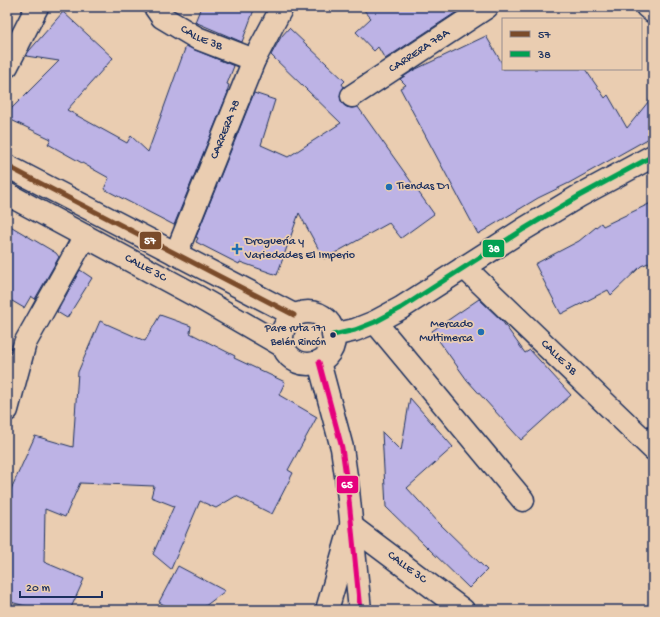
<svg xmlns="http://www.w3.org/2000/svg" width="660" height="617" font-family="'Gochi Hand',sans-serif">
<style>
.building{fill:#bdb3e5;stroke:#1b2f5e}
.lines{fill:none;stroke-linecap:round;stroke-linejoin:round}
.minor-casing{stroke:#1b2f5e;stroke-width:25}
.major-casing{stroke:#1b2f5e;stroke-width:25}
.minor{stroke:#eacdb1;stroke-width:22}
.major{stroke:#eacdb1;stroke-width:22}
.bus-1-casing{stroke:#eacdb1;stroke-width:8}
.bus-2-casing{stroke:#eacdb1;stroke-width:8}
.bus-3-casing{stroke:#eacdb1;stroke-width:8}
.bus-1{stroke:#7a4b2a;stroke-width:5}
.bus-2{stroke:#01a052;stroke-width:5}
.bus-3{stroke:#e5007d;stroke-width:5}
.poi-dot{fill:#1f6fb2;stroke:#eacdb1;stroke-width:1.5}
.bus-dot{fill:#1b2f5e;stroke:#eacdb1;stroke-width:1.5}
.labels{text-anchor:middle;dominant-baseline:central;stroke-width:3.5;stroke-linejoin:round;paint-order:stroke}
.bus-label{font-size:11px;fill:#1b2f5e;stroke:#eacdb1;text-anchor:end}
.street-label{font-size:12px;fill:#1b2f5e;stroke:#eacdb1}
.poi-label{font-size:12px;fill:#1b2f5e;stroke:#eacdb1;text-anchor:start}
.line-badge{stroke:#eacdb1;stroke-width:1.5}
.badge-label{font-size:11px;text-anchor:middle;font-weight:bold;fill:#fff}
</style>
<rect width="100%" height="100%" fill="#eacdb1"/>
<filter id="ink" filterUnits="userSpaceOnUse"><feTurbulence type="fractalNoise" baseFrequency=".025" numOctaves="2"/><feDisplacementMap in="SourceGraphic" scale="8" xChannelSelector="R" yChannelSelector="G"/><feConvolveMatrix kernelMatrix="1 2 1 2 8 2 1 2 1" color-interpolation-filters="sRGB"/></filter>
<g filter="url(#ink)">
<!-- building -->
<path class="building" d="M201,7H255L242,42L195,22Z
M361,7H464L385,59L378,47L374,51L356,32L371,18Z
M63,12L113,58L67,110L127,143L131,136L148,152L186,46L234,66L227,84L229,85L227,92L229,90L174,225L104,189L109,178L48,144L51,139L7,118V113L59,61L26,56L29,51Z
M289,28L345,81L342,84L344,87L340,96L342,103L347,107L352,108L358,107L434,214L401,238L389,223L324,259L299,213L277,275L240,262L239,264L196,242L198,238L196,237L254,93L275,100L261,145L288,157L341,123L271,55L281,37Z
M486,36L503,65V69H585L605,98L608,95L627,128L653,96V136L569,183L538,198L478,234L400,88L406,85L400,79L414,70Z
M653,202V261L641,266L611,295L608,290L561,314L535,264L579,241L601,223L603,226Z
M7,224L56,253L59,257L35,299L31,296L24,308L7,298Z
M80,270L92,278L67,318L57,312Z
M479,299L502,321L525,353L530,350L571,395L521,440L467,380L432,331Z
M160,315L191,326L190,333L235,356L234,358L285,382L279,395L317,417L288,470L293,473L272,514L236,496L216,508L200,501L171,569L153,554L174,506L151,497L154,486L80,483L65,517L45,509L44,562L84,579L70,610H40L7,601V498L35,436L73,447L78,372L100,321L145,341Z
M410,398L453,447L407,488L439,523L487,570L469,588L386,507L382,432L401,451Z
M178,566L225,591L200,610H173L159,602Z"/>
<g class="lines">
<defs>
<g id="minor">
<path id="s1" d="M155,7L162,17L197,38L254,60"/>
<path d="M647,7L653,12"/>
<path d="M7,66L37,7"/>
<path id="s2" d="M352,96L487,7"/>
<path id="s3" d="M176,254L254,60L282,7"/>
<path id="s4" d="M464,267L653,449"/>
<path d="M375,322L523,500"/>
<path d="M319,362L342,448L348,490L360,610"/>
<path d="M7,410L25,343L85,236"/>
<path id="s5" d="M327,610L351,526L463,610"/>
</g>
<g id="major">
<path d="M7,166L294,315"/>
<path id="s6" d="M7,194L200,298L283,346"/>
<circle cx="308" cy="338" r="26"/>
<path d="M333,335L355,330L375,322L401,308L524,229L579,196L653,156"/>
</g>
</defs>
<!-- minor casing -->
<use href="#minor" class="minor-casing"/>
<!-- major casing -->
<use href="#major" class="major-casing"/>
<!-- minor -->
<use href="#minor" class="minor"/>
<!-- major -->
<use href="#major" class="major"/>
<defs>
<path id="bus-1" d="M7,166L294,315"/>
<path id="bus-2" d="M333,335L355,330L375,322L401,308L524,229L579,196L653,156"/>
<path id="bus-3" d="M319,362L342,448L348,490L360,610"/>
</defs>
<!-- bus-1 casing -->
<use href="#bus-1" class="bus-1-casing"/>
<!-- bus-2 casing -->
<use href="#bus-2" class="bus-2-casing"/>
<!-- bus-3 casing -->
<use href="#bus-3" class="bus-3-casing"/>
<!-- bus-1 -->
<use href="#bus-1" class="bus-1"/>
<!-- bus-2 -->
<use href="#bus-2" class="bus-2"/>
<!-- bus-3 -->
<use href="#bus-3" class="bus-3"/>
</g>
</g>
<!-- markers -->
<g class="poi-dot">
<circle cx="389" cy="187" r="4"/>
<path d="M235 243h4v4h4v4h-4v4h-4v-4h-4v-4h4z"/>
<circle cx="481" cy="332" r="4"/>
</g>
<circle class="bus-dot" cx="333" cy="335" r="3.5"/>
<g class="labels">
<!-- bus labels -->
<g class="bus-label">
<text x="326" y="329">Pare ruta 171<tspan x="326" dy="14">Belén Rincón</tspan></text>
</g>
<!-- street labels -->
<g class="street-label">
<text stroke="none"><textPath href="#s1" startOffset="57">CALLE 3B</textPath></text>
<text stroke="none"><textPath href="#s2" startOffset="81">CARRERA 78A</textPath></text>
<text stroke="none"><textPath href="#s3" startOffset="134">CARRERA 78</textPath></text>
<text stroke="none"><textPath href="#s6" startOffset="157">CALLE 3C</textPath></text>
<text stroke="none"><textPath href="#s4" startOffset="131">CALLE 3B</textPath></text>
<text stroke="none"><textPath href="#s5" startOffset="157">CALLE 3C</textPath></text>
</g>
<!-- poi labels -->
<g class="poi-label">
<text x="397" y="187">Tiendas D1</text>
<text x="245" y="242">Droguería y<tspan x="245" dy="14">Variedades El Imperio</tspan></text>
<text x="473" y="325" text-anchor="end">Mercado<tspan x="473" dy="14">Multimerca</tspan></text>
</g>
</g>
<g class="line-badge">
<rect x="139" y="231" width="23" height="19" rx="4" fill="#7a4b2a"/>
<rect x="482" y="239" width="23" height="19" rx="4" fill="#01a052"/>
<rect x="336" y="475" width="23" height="19" rx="4" fill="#e5007d"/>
</g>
<g class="badge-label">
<text x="150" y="244">57</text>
<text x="494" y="252">38</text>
<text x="347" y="488">65</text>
</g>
<!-- margin -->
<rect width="660" height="617" fill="none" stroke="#eacdb1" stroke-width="24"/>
<rect x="12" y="12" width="636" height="593" fill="none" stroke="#1b2f5e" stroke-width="1.5" filter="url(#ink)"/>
<!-- legend -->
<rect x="502" y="18" width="140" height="52" fill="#eacdb1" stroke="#978e90"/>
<rect x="510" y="31" width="20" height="6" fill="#7a4b2a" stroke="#978e90"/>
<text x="538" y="38" font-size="12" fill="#1b2f5e">57</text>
<rect x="510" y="51" width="20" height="6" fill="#01a052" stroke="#978e90"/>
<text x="538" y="58" font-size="12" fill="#1b2f5e">38</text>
<!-- scale -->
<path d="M20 591v6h82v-6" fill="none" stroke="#1b2f5e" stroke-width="2"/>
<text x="26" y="591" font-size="12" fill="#1b2f5e" stroke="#eacdb1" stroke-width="3" paint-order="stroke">20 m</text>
</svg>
